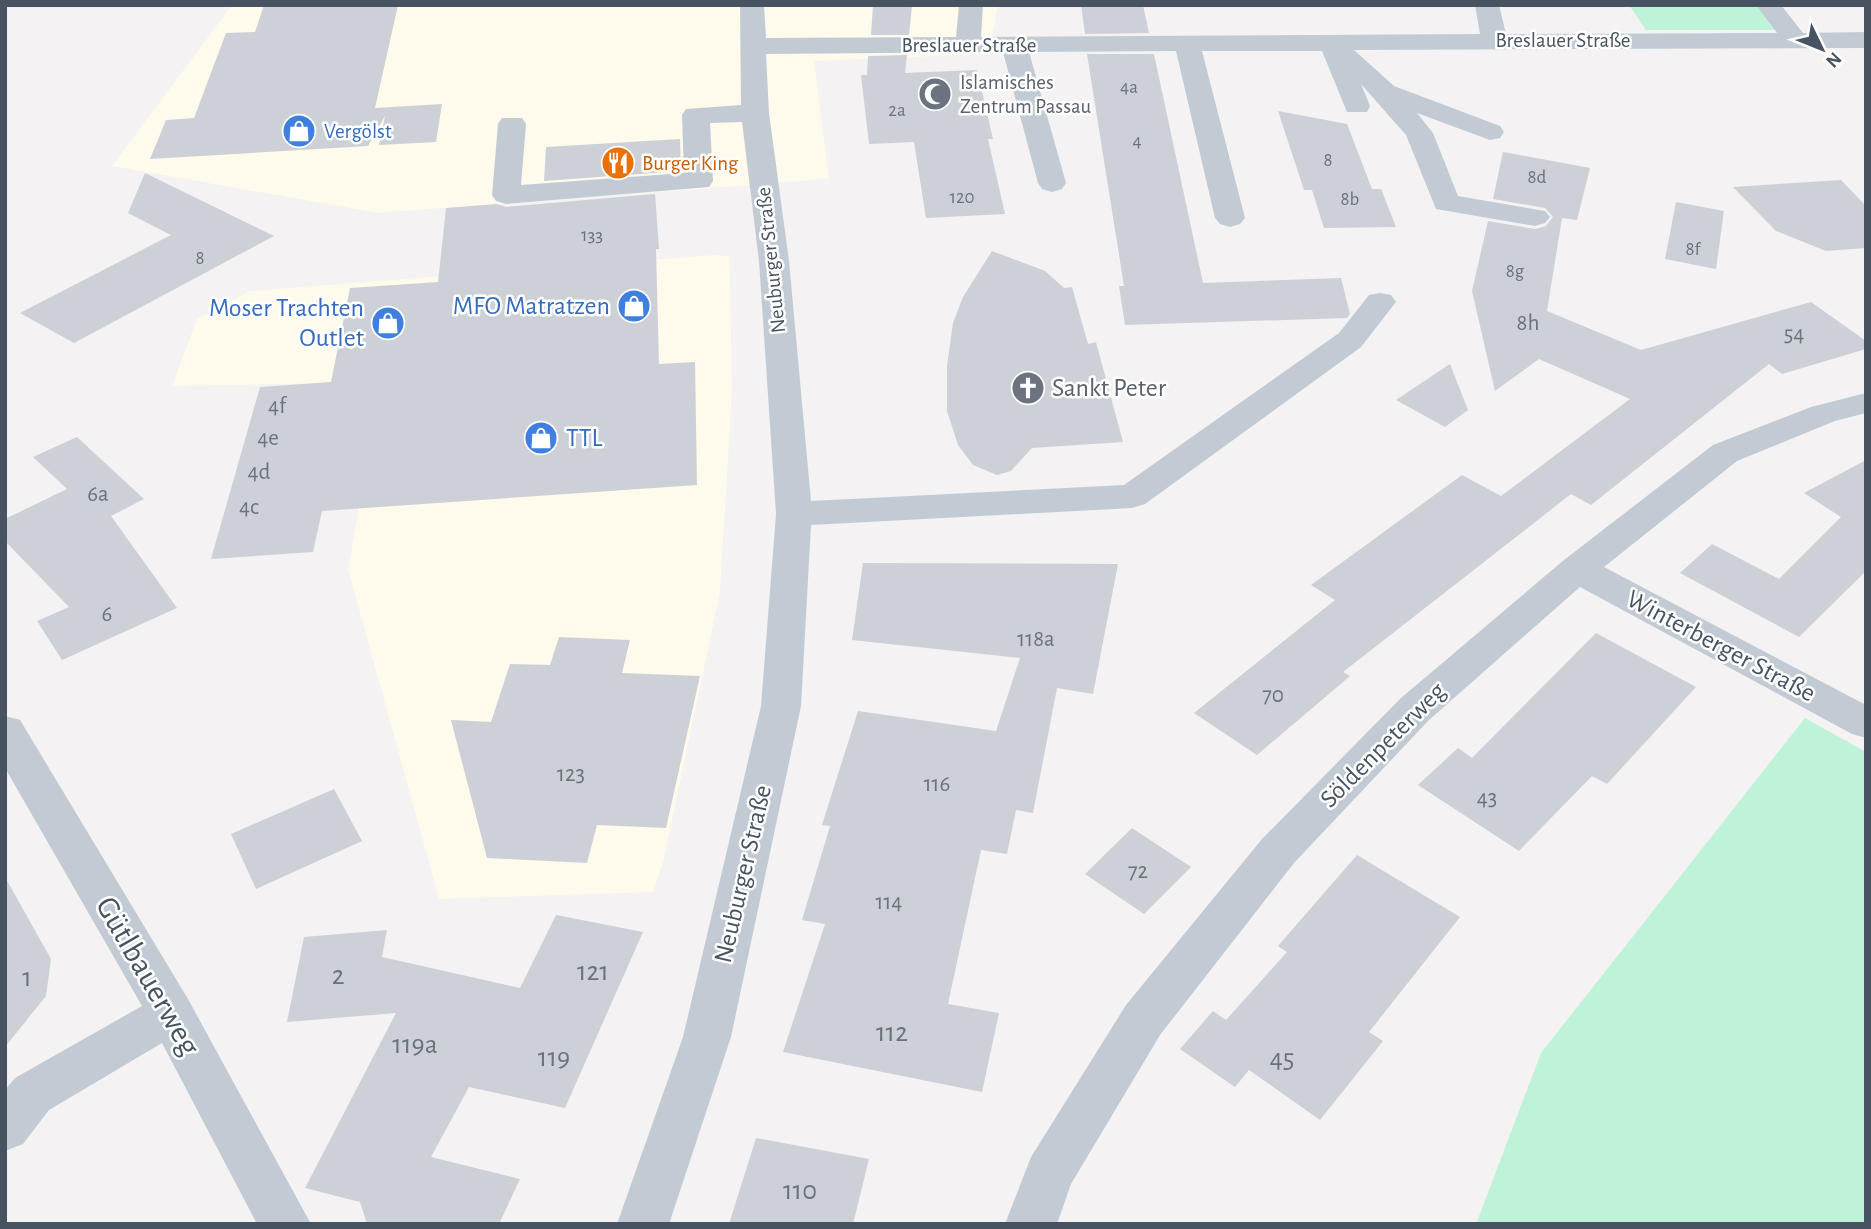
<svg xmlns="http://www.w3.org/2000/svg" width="1871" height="1229" font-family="'Alegreya Sans',sans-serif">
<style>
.commercial{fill:#fefaec}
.green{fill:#bff3d7}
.building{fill:#cdd0d6}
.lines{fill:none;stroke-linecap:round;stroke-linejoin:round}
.minor{fill:#c2cbd4;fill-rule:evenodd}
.labels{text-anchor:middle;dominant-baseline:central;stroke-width:5;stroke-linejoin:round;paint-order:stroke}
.far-number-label{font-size:19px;fill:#69727e}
.far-street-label{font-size:21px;fill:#485361;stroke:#fff}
.far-worship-label{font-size:21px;fill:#5b616d;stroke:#fff;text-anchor:start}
.far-shop-label{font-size:21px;fill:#366cbe;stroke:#fff;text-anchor:start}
.far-food-label{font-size:21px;fill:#c56008;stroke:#fff;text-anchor:start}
.number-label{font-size:23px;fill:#69727e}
.shop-label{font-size:26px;fill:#366cbe;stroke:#fff;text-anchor:end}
.worship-label{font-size:26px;fill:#5b616d;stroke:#fff;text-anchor:start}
.street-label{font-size:26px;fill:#485361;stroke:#fff}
.near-number-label{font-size:28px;fill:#69727e}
.near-street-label{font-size:32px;fill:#485361;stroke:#fff}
</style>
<rect width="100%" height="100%" fill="#f4f2f2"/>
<!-- commercial -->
<path class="commercial" d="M232,5H998L989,54L814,61L829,179L378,213L112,166Z
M715,255L729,256L730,273L732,391L720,592L663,863L653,892L439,899L348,569L382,382L172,386L197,319L250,291Z"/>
<!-- green -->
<path class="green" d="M1629,5H1760L1779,30H1646Z
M1805,718L1866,752V1224H1476L1541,1053Z"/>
<!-- building -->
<path class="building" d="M264,5H398L375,108L442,104L436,142L379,145L385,116L368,146L150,159L166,120L194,118L226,33L255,32Z
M873,5L912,6L909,35H871Z
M1081,5H1143L1149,33L1085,34Z
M1087,54H1154L1203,283L1341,278L1350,314L1347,318L1125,325L1119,286H1124Z
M907,55L905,73L977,70L993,139H988L1005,214L926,218L914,142L869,144L861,75H867L868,56Z
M1278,111L1347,124L1372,189H1381L1396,227L1324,228L1312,190H1304Z
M680,139L681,171L544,181L546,147Z
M1503,152L1590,168L1577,220L1562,218L1547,311L1641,350L1811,302L1866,341V349L1782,374L1769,364L1591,505L1571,494L1343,672L1350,676L1257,755L1194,713L1335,600L1311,585L1462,475L1501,496L1630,399L1539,359L1495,391L1472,291L1488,221L1535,229L1546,226L1553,217L1545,208L1493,199Z
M145,173L274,236L74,343L20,313L171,235L128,213Z
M1841,180L1866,206V248L1826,251L1776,231L1733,187Z
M655,194L659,249H656L659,364L695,362L697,485L322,511L313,552L211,559L260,387L331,382L350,288L438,282L446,208L497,204L506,207Z
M1676,202L1724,211L1716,269L1665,259Z
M992,251L1045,271L1064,288L1072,287L1088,344L1096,342L1123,442L1032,448L1011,471L997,475L973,465L958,445L947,411V366L953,323L963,297Z
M1450,364L1468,410L1445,427L1396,400Z
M77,437L144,499L111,516L177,608L62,660L37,621L69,607L5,541V519L67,489L33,457Z
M1866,460V571L1799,637L1680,573L1712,544L1779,579L1841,517L1804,493Z
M863,563L1118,564L1093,694L1057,688L1033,813L1016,810L1007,854L981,850L948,1004L999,1013L982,1092L783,1052L825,924L802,920L830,826L822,825L858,711L996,731L1020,658L852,640Z
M1596,633L1696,687L1607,784L1592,776L1519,851L1418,785L1458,748L1472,758Z
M559,637L630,640L622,673L700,676L666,828L597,825L587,863L487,858L451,720L491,722L510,664L550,665Z
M334,789L362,841L256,889L231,834Z
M1132,828L1191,867L1144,914L1085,874Z
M1357,855L1460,917L1369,1032L1383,1041L1320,1120L1249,1070L1235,1087L1180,1049L1213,1011L1226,1020L1287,952L1278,946Z
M5,877L51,959L46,996L5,1047Z
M556,915L643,932L565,1108L469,1087L431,1157L520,1179L499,1224H367L360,1202L305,1188L396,1013L287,1022L304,937L387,930L382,957L520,988Z
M756,1138L869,1159L853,1224H729Z"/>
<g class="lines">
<!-- minor -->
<path class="minor" d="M740,5H764L766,38L956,37L959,5H983L981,37L1480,34L1475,5H1499L1506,34L1777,33L1756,5H1781L1803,33L1866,32V48L1354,50L1394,86L1500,126L1504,132L1500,138L1490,140L1417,113L1433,133L1458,196L1545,211L1550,217L1545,223L1535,226L1436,209L1406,135L1361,84L1370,106L1367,112H1347L1322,51H1202L1245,218L1240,224L1230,227L1220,224L1215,218L1176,51L1029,52L1066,183L1062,189L1052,192L1042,189L1038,183L1003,52L766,54L769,113L789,261L811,501L1124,485L1339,333L1369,295L1380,293L1391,295L1396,302L1361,347L1145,504L1132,508L811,525L801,706L731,1037L669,1224H617L683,1037L761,706L776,514L759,261L742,122L710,123L713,181L709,187L506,204L496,201L492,195L498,124L502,118H522L526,124L521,185L684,173L682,115L686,109L741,105Z
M1866,393V413L1835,421L1737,461L1604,567L1866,705V738L1852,734L1580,587L1429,720L1294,863L1160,1035L1071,1184L1057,1224H1005L1031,1157L1126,1005L1262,839L1401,698L1564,560L1713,445L1811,407Z
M5,716L20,720L188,999L311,1224H257L162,1043L49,1110L23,1144L5,1151V1090L15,1078L142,1006L5,768Z"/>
</g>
<!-- icons -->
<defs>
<symbol id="mosque-disc" viewBox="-11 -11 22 22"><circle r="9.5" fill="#6b7280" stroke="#fff"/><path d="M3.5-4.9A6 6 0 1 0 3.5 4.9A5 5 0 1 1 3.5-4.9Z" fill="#fff"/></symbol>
<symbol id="shop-disc" viewBox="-11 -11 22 22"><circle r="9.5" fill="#3f7fe0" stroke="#fff"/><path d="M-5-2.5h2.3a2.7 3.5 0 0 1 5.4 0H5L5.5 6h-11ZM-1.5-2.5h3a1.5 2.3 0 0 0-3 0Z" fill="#fff"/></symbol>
<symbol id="restaurant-disc" viewBox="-11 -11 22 22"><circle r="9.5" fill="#e8710a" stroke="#fff"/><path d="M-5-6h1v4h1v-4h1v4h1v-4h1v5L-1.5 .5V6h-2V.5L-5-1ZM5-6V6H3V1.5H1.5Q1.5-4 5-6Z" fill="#fff"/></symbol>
<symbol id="church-disc" viewBox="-11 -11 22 22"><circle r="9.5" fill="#6b7280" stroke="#fff"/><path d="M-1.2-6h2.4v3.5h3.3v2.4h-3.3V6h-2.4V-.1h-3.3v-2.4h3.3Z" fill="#fff"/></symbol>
</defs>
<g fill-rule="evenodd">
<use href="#mosque-disc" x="916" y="75" width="38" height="38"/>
<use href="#shop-disc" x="280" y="112" width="38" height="38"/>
<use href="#restaurant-disc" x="599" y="144" width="38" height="38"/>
<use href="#shop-disc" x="615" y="287" width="38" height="38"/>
<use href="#shop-disc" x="369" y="304" width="38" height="38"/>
<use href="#church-disc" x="1009" y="369" width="38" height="38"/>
<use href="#shop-disc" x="522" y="419" width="38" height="38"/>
</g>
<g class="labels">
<!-- far-number labels -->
<g class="far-number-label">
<text x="1129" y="87">4a</text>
<text x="897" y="110">2a</text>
<text x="1137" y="141">4</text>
<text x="1328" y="160">8</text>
<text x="1537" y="177">8d</text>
<text x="962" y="197">120</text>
<text x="1350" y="199">8b</text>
<text x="592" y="235">133</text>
<text x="1693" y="249">8f</text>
<text x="200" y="258">8</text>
<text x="1515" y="271">8g</text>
</g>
<!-- far-street labels -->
<g class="far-street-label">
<text x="1563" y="40">Breslauer Straße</text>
<text x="969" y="45">Breslauer Straße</text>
<text transform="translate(771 260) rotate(-96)">Neuburger Straße</text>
</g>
<!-- far-worship labels -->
<g class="far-worship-label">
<text x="960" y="82">Islamisches<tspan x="960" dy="24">Zentrum Passau</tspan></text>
</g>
<!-- far-shop labels -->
<g class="far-shop-label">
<text x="324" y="131">Vergölst</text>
</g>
<!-- far-food labels -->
<g class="far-food-label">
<text x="642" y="163">Burger King</text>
</g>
<!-- number labels -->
<g class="number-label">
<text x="1528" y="323">8h</text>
<text x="1794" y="334">54</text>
<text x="277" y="406">4f</text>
<text x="268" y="438">4e</text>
<text x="259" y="472">4d</text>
<text x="98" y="494">6a</text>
<text x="249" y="507">4c</text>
<text x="107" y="614">6</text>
<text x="1036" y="639">118a</text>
<text x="1273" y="695">70</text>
<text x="571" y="774">123</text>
<text x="937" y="784">116</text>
<text x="1487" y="798">43</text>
<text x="1138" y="871">72</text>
<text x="889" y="902">114</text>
</g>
<!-- shop labels -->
<g class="shop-label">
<text x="610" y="306">MFO Matratzen</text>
<text x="364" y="308">Moser Trachten<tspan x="364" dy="30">Outlet</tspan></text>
<text x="566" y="438" text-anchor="start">TTL</text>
</g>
<!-- worship labels -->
<g class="worship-label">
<text x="1052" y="388">Sankt Peter</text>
</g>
<!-- street labels -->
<g class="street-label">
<text transform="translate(1721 646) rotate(28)">Winterberger Straße</text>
<text transform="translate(1383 745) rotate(-45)">Söldenpeterweg</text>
<text transform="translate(743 874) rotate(-77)">Neuburger Straße</text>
</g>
<!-- near-number labels -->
<g class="near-number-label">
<text x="593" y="972">121</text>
<text x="338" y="976">2</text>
<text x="27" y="978">1</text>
<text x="892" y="1033">112</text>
<text x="415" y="1045">119a</text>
<text x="554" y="1058">119</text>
<text x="1282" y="1059">45</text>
<text x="800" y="1191">110</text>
</g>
<!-- near-street labels -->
<g class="near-street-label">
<text transform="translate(148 976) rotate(60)">Gütlbauerweg</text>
</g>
</g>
<!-- border -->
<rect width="1871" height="1229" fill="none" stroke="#485361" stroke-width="14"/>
<!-- north arrow -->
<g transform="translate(1822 49) rotate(133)" stroke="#ffffff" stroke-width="5" paint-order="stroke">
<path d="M0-5L12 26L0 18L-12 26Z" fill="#485361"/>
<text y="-10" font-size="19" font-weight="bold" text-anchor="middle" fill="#485361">N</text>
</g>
</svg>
